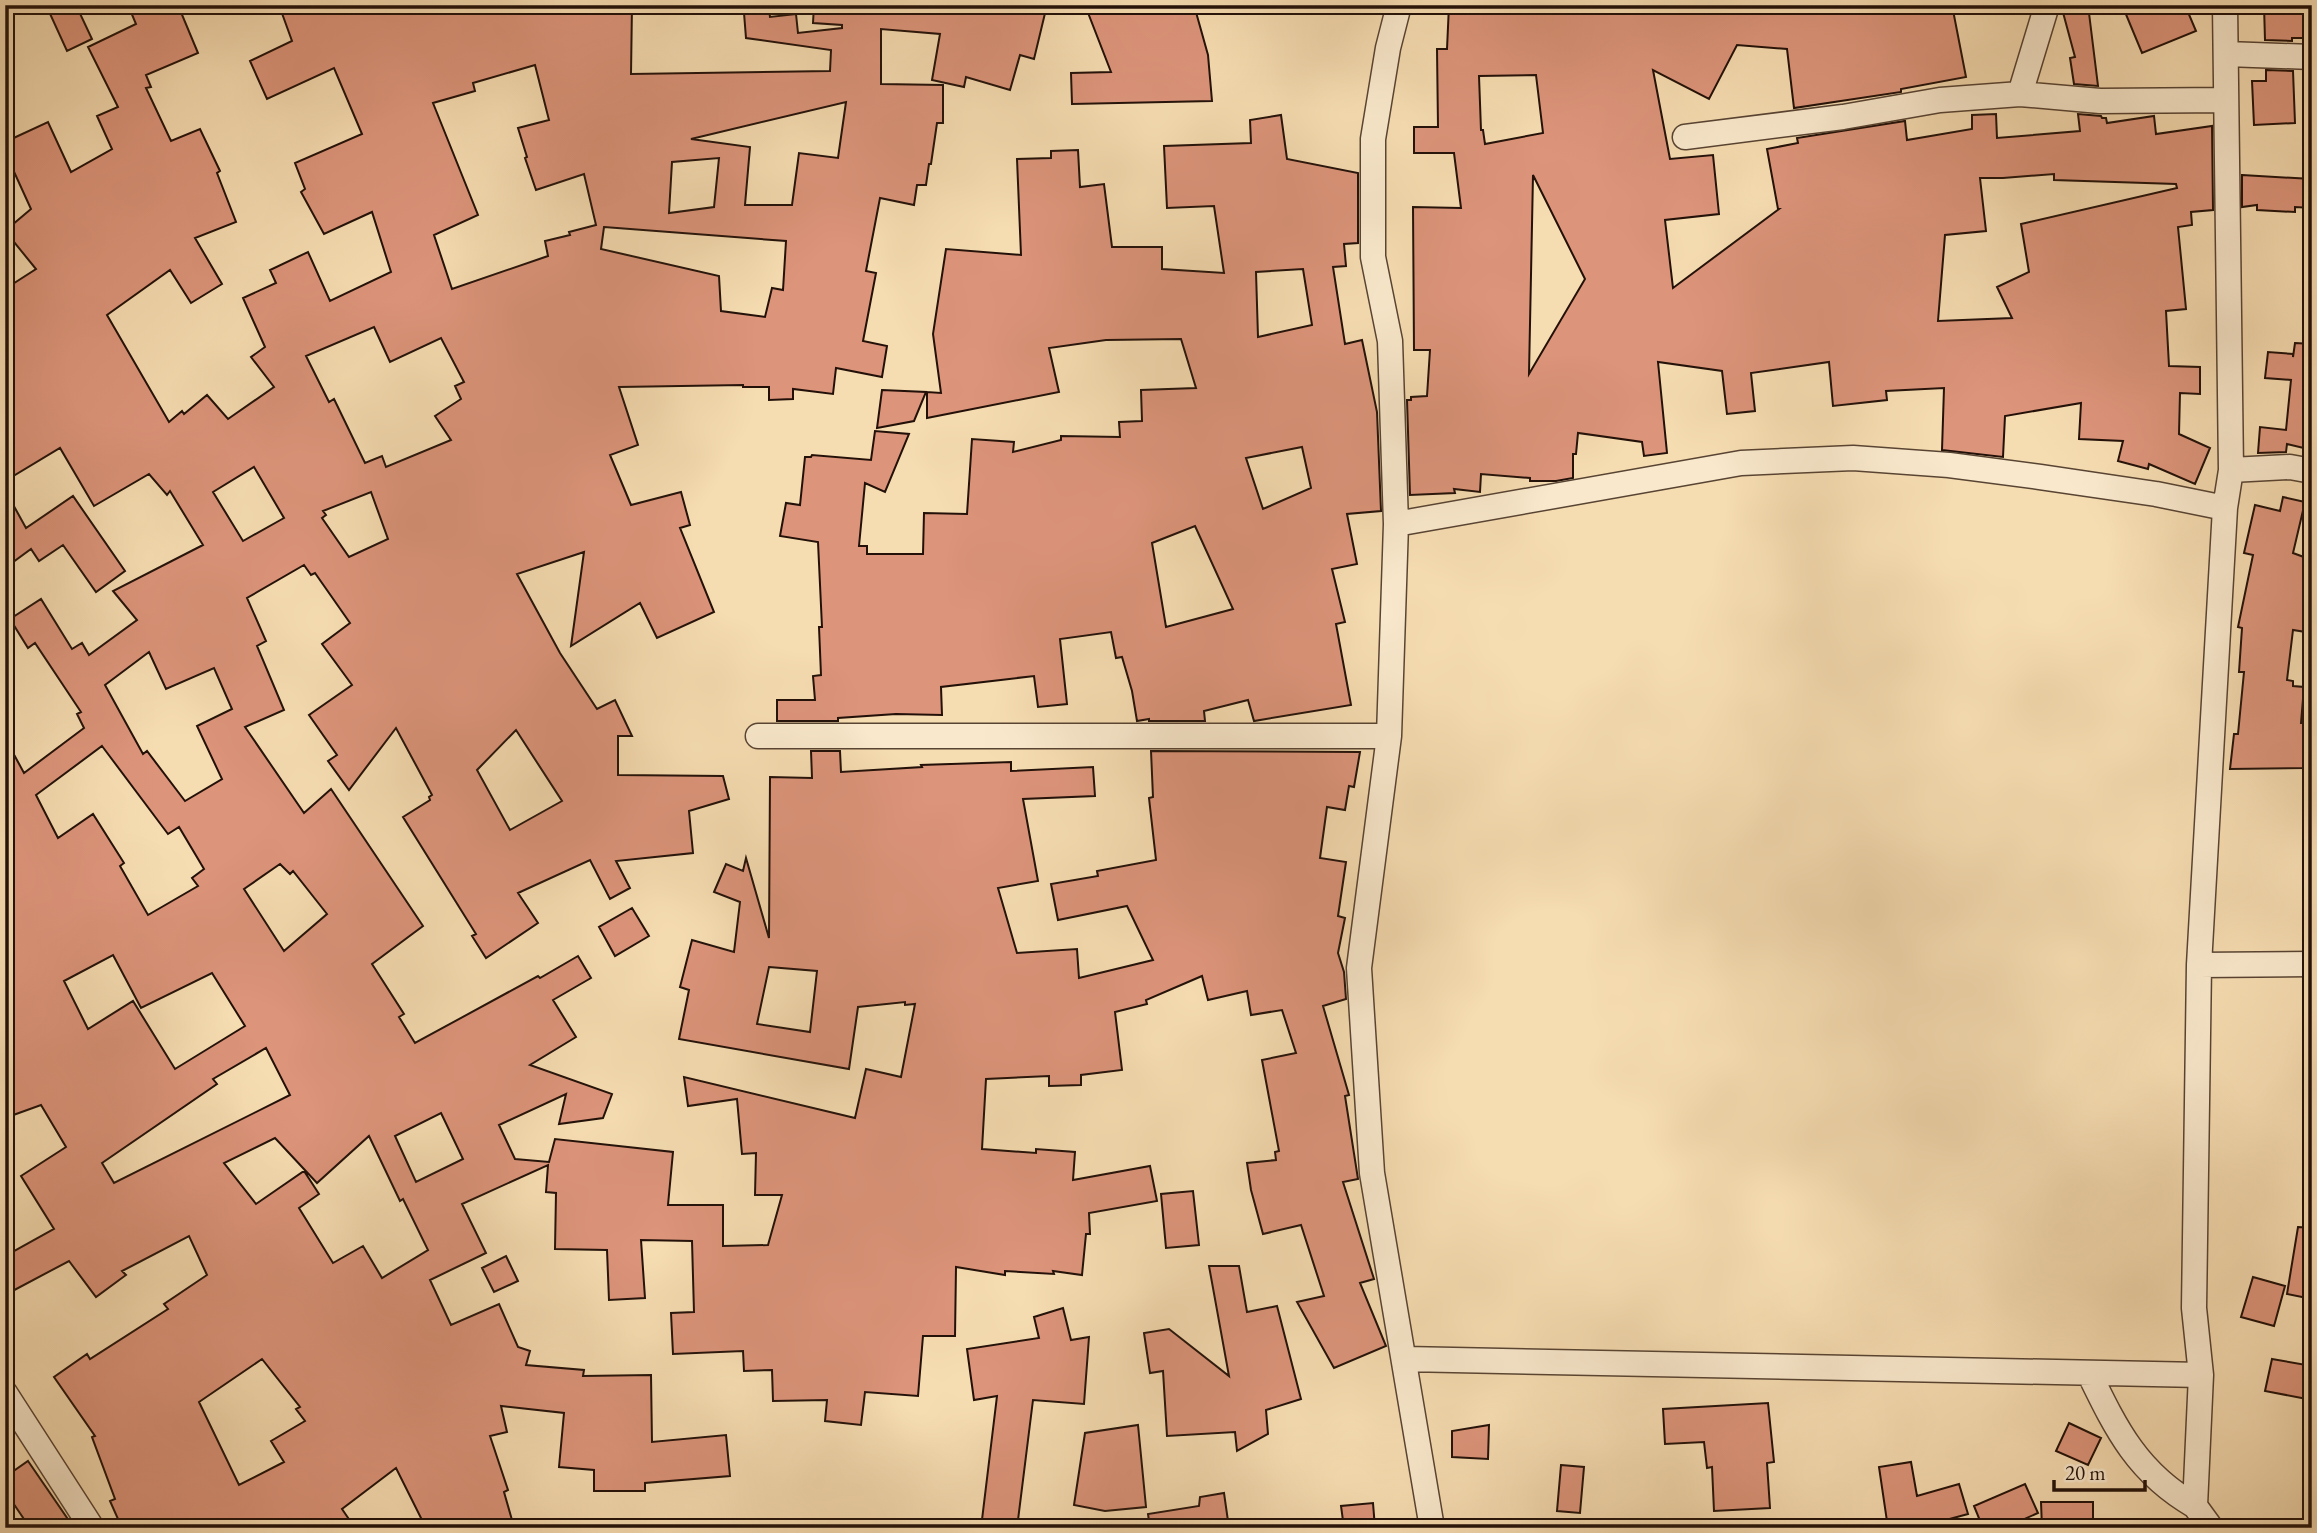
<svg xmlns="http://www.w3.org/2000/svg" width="2317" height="1533" font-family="'EB Garamond',serif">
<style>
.building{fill:#dc947a;stroke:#231109;stroke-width:2;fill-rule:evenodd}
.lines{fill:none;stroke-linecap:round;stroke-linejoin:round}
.minor-casing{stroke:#584433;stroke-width:27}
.minor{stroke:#f9e8cc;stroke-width:24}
</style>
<rect width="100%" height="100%" fill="#f6dcb1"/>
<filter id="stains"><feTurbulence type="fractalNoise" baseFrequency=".00286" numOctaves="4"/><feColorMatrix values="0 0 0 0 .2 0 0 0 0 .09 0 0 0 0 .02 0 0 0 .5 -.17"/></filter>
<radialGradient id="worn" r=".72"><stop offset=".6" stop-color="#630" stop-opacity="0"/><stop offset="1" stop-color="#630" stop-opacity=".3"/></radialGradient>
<!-- building -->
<path class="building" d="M46,5H76L92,39L67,51Z
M128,5H178L198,53L146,75L151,87L146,88L171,141L200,129L220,171L217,173L236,222L195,238L222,284L191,303L170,270L107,315L169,422L182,411L184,414L207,395L228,419L274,387L251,357L265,347L243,298L276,283L270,270L308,252L330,301L391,272L372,212L324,234L301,192L305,189L295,163L362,134L334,68L267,99L250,61L292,41L279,5H632L631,74L830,71L831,50L746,38L744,13L769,10L770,17L796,14L798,33L842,28V25L813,23L814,5H1047L1034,59L1020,55L1010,90L966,77L964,87L932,80L940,34L881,29V84L943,85V123H937L931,164H929L926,185H917L914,205L880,198L866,271L876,273L863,341L887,346L882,377L836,368L833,394L793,389V399L769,400V387H743V385L619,387L638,445L610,455L631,505L681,492L690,525L680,528L714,612L657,638L640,603L571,646L584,552L517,574L560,653L597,709L615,700L632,736H618V775L723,776L729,799L689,811L693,853L616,861L630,888L610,899L590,860L518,893L538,923L486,958L472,936L476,934L403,817L430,800L429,797L432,795L396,728L349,790L328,761L337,755L309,715L352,685L322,644L350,623L315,573L311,575L304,565L247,598L266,641L257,646L284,710L245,727L304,813L331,789L423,926L372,964L404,1014L399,1017L415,1043L538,976L540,978L578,956L591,978L553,1000L576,1037L530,1065L612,1094L603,1118L559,1124L566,1094L499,1125L515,1159L549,1162L555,1139L673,1152L668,1205H723V1246L768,1245L782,1195H755L756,1153L742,1154L737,1099L688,1106L684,1077L855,1118L866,1069L901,1077L915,1004L905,1005V1002L858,1007L849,1069L679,1039L689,990L680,987L692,940L734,952L740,902L714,892L726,864L743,871L746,858L769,938L770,777L812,778L811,751H840L841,772L922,767L921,765L1011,762V771L1093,767L1095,796L1023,799L1038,881L998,888L1017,953L1077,949L1079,978L1153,960L1127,906L1058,920L1051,884L1098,876L1097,871L1156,860L1149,798L1153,797L1151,751L1360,752L1354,787L1349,786L1345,810L1327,807L1320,858L1346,862L1338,916L1345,918L1338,953L1344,972L1346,999L1323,1006L1349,1095L1345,1096L1358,1179L1343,1182L1374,1279L1360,1283L1386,1346L1334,1368L1297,1302L1324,1296L1301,1225L1263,1234L1251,1190L1247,1163L1276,1160L1275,1152L1279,1151L1262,1060L1296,1053L1282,1010L1251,1015L1247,991L1208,1000L1202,976L1146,1000L1147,1004L1115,1012L1122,1070L1081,1075V1085L1049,1086V1076L986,1079L982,1149L1036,1153V1149L1075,1152L1073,1180L1150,1166L1157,1201L1089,1213L1090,1234H1086L1082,1275L1053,1271L1054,1274L1005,1271V1275L956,1267L955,1336H923L918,1396L865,1392L861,1425L825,1421L827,1400L773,1401L772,1370L744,1371L743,1351L673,1354L671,1313L694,1312L692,1241L641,1240L645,1298L609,1300L607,1250L555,1249L556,1193L546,1192L548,1165L462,1204L486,1253L430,1280L451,1325L499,1304L518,1347L530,1351L526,1365L584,1370L583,1376L651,1375L652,1442L726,1435L730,1476L645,1483V1491H594V1470L559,1467L564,1413L501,1406L507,1432L490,1436L508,1490L504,1492L512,1520L484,1528H426L396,1468L342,1509L355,1528H122L110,1501L115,1499L92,1437L95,1436L54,1377L87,1354L90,1359L168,1309L164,1304L207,1275L189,1236L122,1271L126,1275L96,1297L69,1261L5,1295V1256L54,1229L21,1176L66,1147L41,1105L5,1118V738L24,773L84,728L77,714L81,712L35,643L28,648L10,619L41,599L72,649L82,643L89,655L137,620L113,591L203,545L170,491L167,495L149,474L94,506L60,448L5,481V289L36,269L5,231L31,209L5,152V142L48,122L71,172L112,149L97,116L118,107L88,47L136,24ZM535,65L549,120L518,128L527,157L525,158L536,190L584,174L596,225L569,232L570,235L545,241L548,256L452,289L434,235L478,215L433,103L475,91L473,83ZM846,102L838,158L799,153L792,205H745L750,147L691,139ZM719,158L714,207L669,213L672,162ZM604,227L786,241L783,290L772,288L765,317L721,311L719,276L601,249ZM374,327L390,362L441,338L464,382L455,386L461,399L435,416L451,440L386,467L382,456L365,463L334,399L329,402L306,356ZM254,467L284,518L243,541L213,492ZM371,492L388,539L349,557L322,518L326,515L323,511ZM149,652L166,689L214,668L232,709L197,726L222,779L185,801L147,751L143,754L105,685ZM516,730L562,801L510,830L477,770ZM102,746L168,834L179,827L204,869L192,878L198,886L148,915L120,866L124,863L93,814L58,838L36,795ZM280,864L290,874L293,871L327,914L284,951L244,889ZM113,955L141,1008L212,973L245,1026L175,1069L133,1001L88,1029L64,981ZM769,967L817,971L810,1032L757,1024ZM266,1048L290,1095L114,1183L102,1163L217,1084L213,1079ZM441,1113L463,1159L416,1182L395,1136ZM369,1136L400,1201L403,1199L428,1250L382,1278L363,1246L333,1263L299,1208L319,1194L304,1171L256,1204L224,1163L275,1138L317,1183ZM262,1359L300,1407L296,1409L305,1421L271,1441L284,1462L239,1485L199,1402Z
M1085,5H1194L1208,55L1212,101L1072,104L1071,73L1111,72Z
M1449,5H1952L1966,77L1901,89V92L1794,108L1787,49L1737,45L1709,99L1653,70L1670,159L1713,155L1719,214L1665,220L1673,288L1779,209H1778L1767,149L1798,143L1797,138L1905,121L1907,140L1972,129V115L1996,114L1997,138L2080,131L2078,114L2101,116L2102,118H2106L2107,123L2154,116L2156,134L2212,126L2213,210L2191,212L2192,225L2178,227L2186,309L2166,311L2169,366L2200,367V394L2180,393L2179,434L2210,448L2195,484L2149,464L2148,469L2118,461L2123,441L2079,439L2081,403L2005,416L2003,457L1942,450L1944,388L1886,391L1887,400L1833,406L1829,362L1751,373L1755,411L1727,414L1722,371L1658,362L1667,453L1644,456L1642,442L1578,433L1576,454H1573V478L1556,481H1530V478L1481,474L1480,492L1454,489L1455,493L1410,495L1407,400H1411V397L1427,396L1430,350H1414L1413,207L1461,208L1454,153H1414V127H1438L1437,49H1447ZM1536,75L1543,133L1485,144L1483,130H1481L1479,76ZM2054,174V180L2176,184L2177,188L2021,224L2029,272L1997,287L2012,318L1938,321L1945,235L1986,231L1980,178H2003ZM1533,175L1585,279L1529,374Z
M2061,5H2088L2098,86L2074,84L2070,58L2075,57Z
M2141,5H2185L2196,31L2142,53L2125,12Z
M2264,5H2312V38H2292V41L2265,40Z
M2266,70L2293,71L2295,123L2254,125L2252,81H2266Z
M1281,115L1287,159L1358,173V243L1344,244L1346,266L1333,267L1345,344L1362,340L1377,412L1381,511L1347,514L1357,564L1332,569L1345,622L1336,624L1351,705L1254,721L1248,700L1204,711L1205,721H1149V719L1137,721L1132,691L1122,657L1116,658L1111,632L1060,639L1067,704L1038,707L1034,676L941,687L942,715L896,714L838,718V721H777V700H815L813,676L821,675L819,627H822L818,542L780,536L786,503L800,505L805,457H811L812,455L871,460L875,431L909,434L885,492L865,483L859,546H867V554H923L924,513L967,514L972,439L1014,442L1013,452L1061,440V436L1120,437L1119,422L1142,421L1141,390L1196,388L1181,339L1106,340L1049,348L1059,392L927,418V392L941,393L933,334L946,249L1021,255L1017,159L1051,158V151L1078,150L1080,187L1104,184L1112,247H1162V269L1224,273L1214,206L1167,208L1164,146L1251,143L1250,120ZM1303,269L1312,325L1258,337L1256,272ZM1302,447L1311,488L1263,509L1246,458ZM1195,526L1233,609L1166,627L1152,543Z
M2242,175L2312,179V208L2295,207V212L2257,210V205L2242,207Z
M2295,343L2312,344V450L2287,444L2286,452L2258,453L2260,427L2286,430L2291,380L2265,378L2268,352L2293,354V357Z
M882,390L926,392L914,421L877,428Z
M5,490L26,528L73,496L125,571L96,592L63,545L39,561L31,549L5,568Z
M2283,497L2305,502L2293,553L2312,560V633L2293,630L2287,680L2293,681V686L2304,687L2301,723H2304L2305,768L2230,769L2234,734H2238L2244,672H2239L2242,628L2238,627L2253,555L2244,553L2255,505L2280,511Z
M632,908L649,936L615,956L599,927Z
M1193,1191L1199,1245L1166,1248L1161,1194Z
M2298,1227L2312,1228V1299L2287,1294Z
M506,1256L518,1281L494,1292L482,1268Z
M1209,1266H1239L1247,1312L1277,1306L1301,1399L1266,1410L1268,1434L1237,1451L1235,1432L1167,1436L1163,1371L1150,1373L1144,1333L1169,1329L1229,1376Z
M2253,1277L2285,1286L2274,1326L2241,1317Z
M1063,1308L1071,1340L1089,1337L1084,1404L1033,1400L1017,1528H981L997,1396L974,1400L967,1349L1039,1338L1034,1317Z
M2272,1359L2312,1366L2307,1399L2265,1391Z
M1768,1403L1774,1462L1767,1463L1770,1508L1714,1511L1712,1467L1707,1468L1704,1442L1665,1444L1663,1409Z
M2069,1423L2101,1438L2088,1465L2056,1451Z
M1138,1425L1146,1507L1105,1511L1074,1505L1085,1433Z
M1489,1425L1488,1459L1452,1457V1431Z
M28,1461L74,1528H30L5,1491V1477Z
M1911,1462L1917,1496L1959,1484L1968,1514L1916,1528H1888L1879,1467Z
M1561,1465L1584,1467L1580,1513L1557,1511Z
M2025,1484L2038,1513L2004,1528H1983L1974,1506Z
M1224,1493L1229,1528H1150L1148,1514L1199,1506L1200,1497Z
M2041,1502H2093V1528H2042Z
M1373,1503L1375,1528H1344L1341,1506Z"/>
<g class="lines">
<defs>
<path id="minor" d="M1399,5L1388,48L1373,139V257L1390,341L1396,524L1389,736L1359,968L1372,1173L1432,1528
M2226,54L2312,57
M2020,94L2047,5
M1685,137L1843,117L1940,100L2020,94L2100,101L2226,100
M2231,470L2290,467L2312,471
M1396,524L1741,463L1853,458L1949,465L2040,477L2156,494L2225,508
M758,736H1389
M2199,965L2312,964
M1405,1359L2201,1375
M2089,1373C2117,1431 2138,1473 2195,1506
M5,1393L92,1528
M2211,1528L2195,1506L2201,1375L2194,1308L2199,965L2225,508L2231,470L2225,5"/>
</defs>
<!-- minor casing -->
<use href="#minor" class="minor-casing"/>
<!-- minor -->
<use href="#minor" class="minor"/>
</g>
<!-- margin -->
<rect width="2317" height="1533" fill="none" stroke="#f6dcb1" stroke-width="28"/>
<rect x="7" y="7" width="2303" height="1519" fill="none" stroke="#231109" stroke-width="3.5"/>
<rect x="14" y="14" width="2289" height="1505" fill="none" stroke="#231109" stroke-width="2"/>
<!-- scale -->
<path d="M2054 1480v10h91v-10" fill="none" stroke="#231109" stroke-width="3.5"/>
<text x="2065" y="1480" font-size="21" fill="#231109" stroke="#f9e8cc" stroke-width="5" paint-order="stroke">20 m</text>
<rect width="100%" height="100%" filter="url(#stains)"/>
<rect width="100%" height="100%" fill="url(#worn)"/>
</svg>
